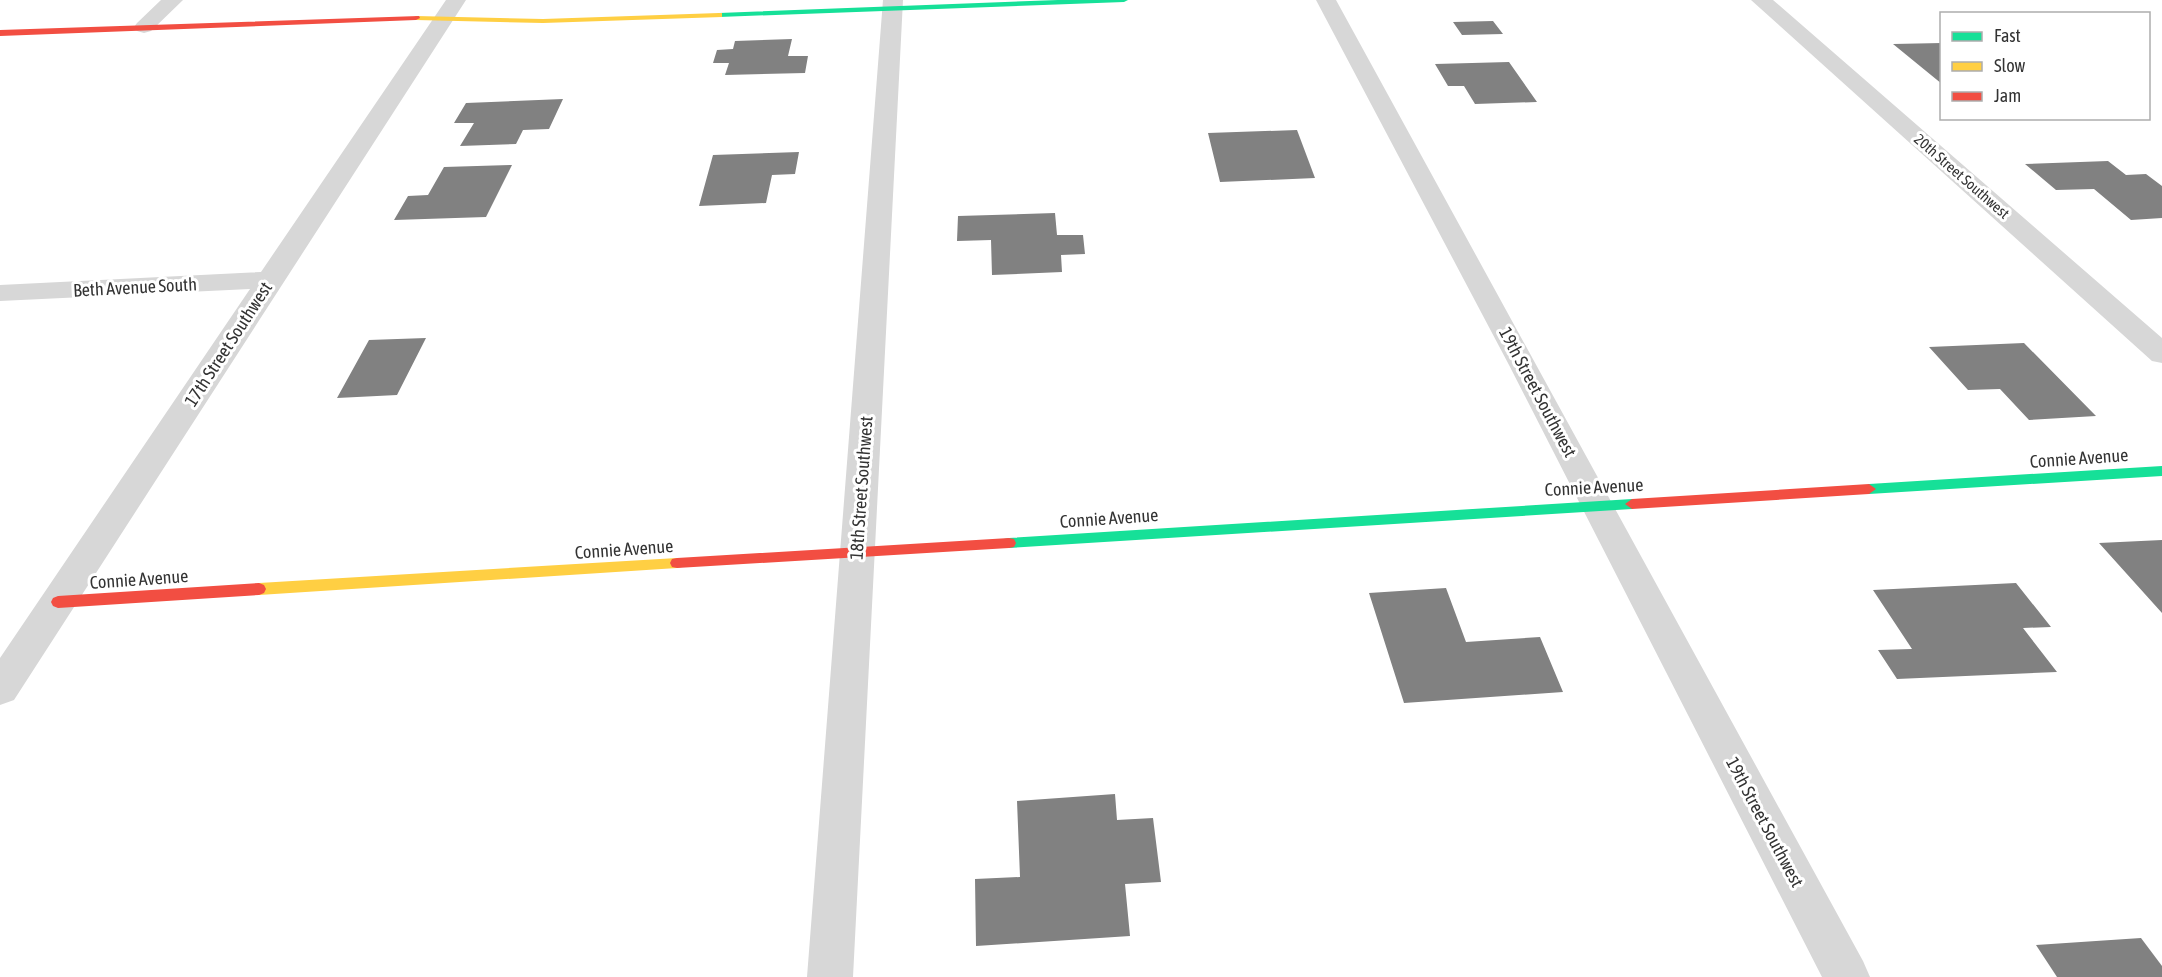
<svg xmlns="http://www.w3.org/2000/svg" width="2162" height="977" font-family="'Asap Condensed',sans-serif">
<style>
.building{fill:#818181}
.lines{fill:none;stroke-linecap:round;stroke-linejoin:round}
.street{fill:#d7d7d7;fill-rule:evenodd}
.fast{fill:#16e098;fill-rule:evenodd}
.slow{fill:#ffcf43;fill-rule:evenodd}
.jam{fill:#f24e42;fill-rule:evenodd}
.labels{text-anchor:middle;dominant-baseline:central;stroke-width:6;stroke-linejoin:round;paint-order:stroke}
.far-street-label{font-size:15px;fill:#333;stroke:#fff}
.street-label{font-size:18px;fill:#333;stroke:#fff}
</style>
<rect width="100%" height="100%" fill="#fff"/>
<!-- building -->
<path class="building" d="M1493,21L1503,34L1462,35L1453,22Z
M792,39L788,56H808L805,73L725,75L729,63H713L717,50L733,49L735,41Z
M1942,43V84L1893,44Z
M1509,62L1537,102L1475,104L1464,86H1448L1435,64Z
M563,99L549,129L523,130L516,144L460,146L474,123H454L466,103Z
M1297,130L1315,178L1220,182L1208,133Z
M799,152L795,174L772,175L766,203L699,206L713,155Z
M2108,161L2126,175L2146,174L2162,186V218L2131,220L2094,189L2056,190L2025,164Z
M512,165L486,217L394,220L408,196L428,195L444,167Z
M1055,213L1057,235H1083L1085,254L1061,255L1062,272L992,275L991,240L957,241L958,216Z
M426,338L397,395L337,398L369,340Z
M2024,343L2096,416L2029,420L2000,389L1968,390L1929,347Z
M2162,540V613L2099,543Z
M2016,583L2051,627L2023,628L2057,672L1897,679L1878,650L1912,649L1873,590Z
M1446,588L1466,642L1540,637L1563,692L1404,703L1369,593Z
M1115,794L1117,820L1153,818L1161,882L1125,884L1130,936L976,946L975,879L1020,877L1017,801Z
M2141,938L2162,966V977H2057L2036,945Z"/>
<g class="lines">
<!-- street -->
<path class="street" d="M161,0H183L151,31L144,33L137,31L134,27L137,23Z
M446,0H466L14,700L0,705V658L250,289L0,301V285L261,272Z
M883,0H903L853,977H807Z
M1316,0H1336L1863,961L1870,977H1822L1509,365Z
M1751,0H1773L2162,338V363L2152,361Z"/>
<!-- fast -->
<path class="fast" d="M1058,0H1128L1124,2L719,17L715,15L719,13Z
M2162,466V476L1869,494L1862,489L1869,484Z
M1632,499L1639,504L1632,509L1009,548L1004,547L1002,543L1004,539L1009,538Z"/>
<!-- slow -->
<path class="slow" d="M719,13H722V17L543,23L416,20L412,18L416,16L543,19Z
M677,558L682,559L684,563L682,567L677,568L259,595L254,593L252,589L254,585L259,583Z"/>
<!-- jam -->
<path class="jam" d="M419,16L420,18L416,20L0,36V30Z
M1869,484L1876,489L1869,494L1632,509L1625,504L1632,499Z
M1009,538L1014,539L1016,543L1014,547L1009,548L677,568L672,567L670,563L672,559L677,558Z
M259,583L264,585L266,589L264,593L259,595L58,608L53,606L51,602L53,598L58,596Z"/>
</g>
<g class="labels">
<!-- far-street labels -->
<g class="far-street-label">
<text transform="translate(1962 176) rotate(41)">20th Street Southwest</text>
</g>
<!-- street labels -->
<g class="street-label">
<text transform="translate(135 287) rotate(-3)">Beth Avenue South</text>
<text transform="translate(228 344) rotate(-57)">17th Street Southwest</text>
<text transform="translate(1538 392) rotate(62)">19th Street Southwest</text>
<text transform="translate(2079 458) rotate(-4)">Connie Avenue</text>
<text transform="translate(1594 487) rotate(-3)">Connie Avenue</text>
<text transform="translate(861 488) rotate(-86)">18th Street Southwest</text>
<text transform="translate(1109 518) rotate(-4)">Connie Avenue</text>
<text transform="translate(624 549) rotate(-4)">Connie Avenue</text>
<text transform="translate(139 579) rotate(-4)">Connie Avenue</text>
<text transform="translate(1765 822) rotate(62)">19th Street Southwest</text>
</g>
</g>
<!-- legend -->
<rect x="1940" y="12" width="210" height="108" fill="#ffffff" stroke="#adadad" stroke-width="1.5"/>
<rect x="1952" y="32" width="30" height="9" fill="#16e098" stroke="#adadad" stroke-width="1.5"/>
<text x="1994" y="42" font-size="18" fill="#333333">Fast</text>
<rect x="1952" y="62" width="30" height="9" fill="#ffcf43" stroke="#adadad" stroke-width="1.5"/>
<text x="1994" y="72" font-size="18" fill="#333333">Slow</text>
<rect x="1952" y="92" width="30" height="9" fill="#f24e42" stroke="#adadad" stroke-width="1.5"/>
<text x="1994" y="102" font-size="18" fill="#333333">Jam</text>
</svg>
